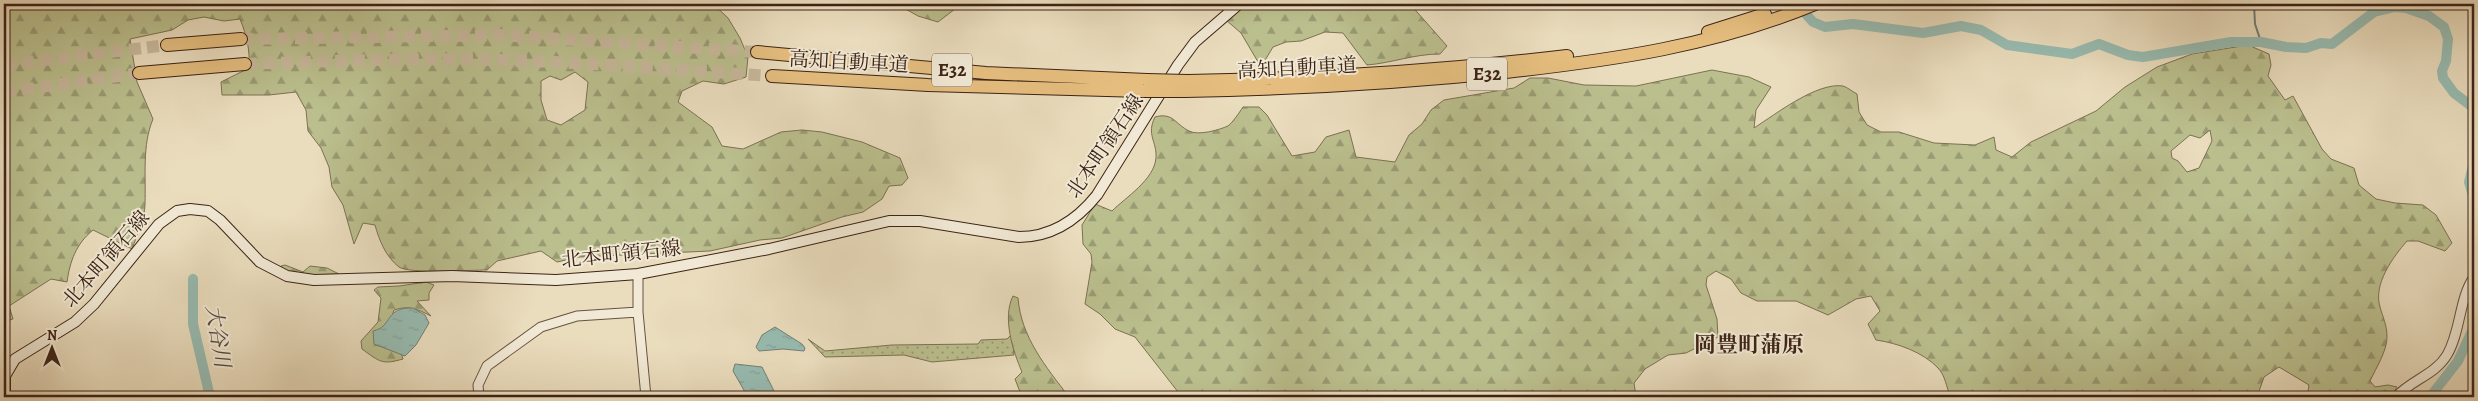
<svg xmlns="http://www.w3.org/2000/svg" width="2478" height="401" font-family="Alegreya,'Noto Serif JP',serif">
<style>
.grass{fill:url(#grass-dots);stroke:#7c7152}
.forest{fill:url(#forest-firs);stroke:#7c7152;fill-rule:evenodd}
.water{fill:url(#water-ripples);stroke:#737f74}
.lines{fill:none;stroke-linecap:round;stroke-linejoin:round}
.stream{stroke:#737f74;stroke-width:2}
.river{stroke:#98bcb2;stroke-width:10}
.motorway-tunnel{stroke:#c7b89c;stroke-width:12;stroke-dasharray:12 6;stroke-linecap:butt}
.tertiary-casing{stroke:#685240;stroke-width:11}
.secondary-casing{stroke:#3c2316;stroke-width:12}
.motorway-casing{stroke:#3c2316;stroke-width:14}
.tertiary{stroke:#f1e9d5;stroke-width:9}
.secondary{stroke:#f1e9d5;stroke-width:10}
.motorway{stroke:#e5be7f;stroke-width:12}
.motorway-bridge-casing{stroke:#3c2316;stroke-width:14;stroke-linecap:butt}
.motorway-bridge{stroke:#e5be7f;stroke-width:12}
.labels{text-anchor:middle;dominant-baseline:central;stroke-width:4;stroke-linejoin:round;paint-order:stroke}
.shield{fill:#f1e9d5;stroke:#725e4f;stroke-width:1}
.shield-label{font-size:19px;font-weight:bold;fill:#3c2316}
.street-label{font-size:20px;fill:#3c2316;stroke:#f1e9d5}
.water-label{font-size:21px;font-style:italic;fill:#53493d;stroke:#f1e9d5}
.quarter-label{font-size:22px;font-weight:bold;fill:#3c2316;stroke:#f1e9d5}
</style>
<defs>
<pattern id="grass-dots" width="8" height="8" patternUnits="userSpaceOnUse" patternTransform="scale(1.25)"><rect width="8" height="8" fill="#bbbf8e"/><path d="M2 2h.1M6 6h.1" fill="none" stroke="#999b73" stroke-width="1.8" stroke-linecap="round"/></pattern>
<pattern id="forest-firs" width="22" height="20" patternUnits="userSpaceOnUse" patternTransform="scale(1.25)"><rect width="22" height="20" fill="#bbbf8e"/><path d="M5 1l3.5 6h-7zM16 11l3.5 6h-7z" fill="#999b73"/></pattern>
<pattern id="water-ripples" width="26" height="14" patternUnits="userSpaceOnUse" patternTransform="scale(1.25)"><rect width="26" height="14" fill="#98bcb2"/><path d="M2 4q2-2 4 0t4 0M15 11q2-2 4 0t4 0" fill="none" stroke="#84a198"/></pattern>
</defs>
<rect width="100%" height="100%" fill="#eaddbe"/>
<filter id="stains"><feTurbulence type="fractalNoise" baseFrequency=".004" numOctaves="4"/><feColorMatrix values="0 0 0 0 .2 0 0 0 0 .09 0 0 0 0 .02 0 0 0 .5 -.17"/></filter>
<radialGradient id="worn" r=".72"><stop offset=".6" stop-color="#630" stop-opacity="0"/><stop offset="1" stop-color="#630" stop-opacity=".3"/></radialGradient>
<!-- grass -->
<path class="grass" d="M1012,334L1014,355L932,362L904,355L825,357L808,339L825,351L892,345L978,344L981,340L1007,339Z"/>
<!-- forest -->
<path class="forest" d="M4,4H713L728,18L740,38L748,57L746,77L724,84L703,81L682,91L678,102L712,127L722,146L743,149L781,132L802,130L822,132L862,142L900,158L908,178L902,185L889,186L882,199L863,212L842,217L782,238L760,240L710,251L579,257L557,262L541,251L497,261L487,270C472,270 408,274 399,267C386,257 379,240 375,225L363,223L354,244L343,205L332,187L329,167L321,148L308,131L306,110L296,92L269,95H222L221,82L249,68C250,50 247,36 240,19L224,21L204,17L188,20L172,30L130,39L137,82L153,119C142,145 146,176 145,204C145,218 137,235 132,249L93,230C76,244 70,261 67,282L51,279L9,306L13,319L4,322ZM575,72L588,82L585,110L561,125L547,120L541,100V81L550,76L561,80Z
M897,4H956L955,9L938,22L918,16Z
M1246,4H1410L1447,46L1440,54C1414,54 1392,63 1367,65L1343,33L1325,32L1301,41L1286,42L1273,47L1261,67L1241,33L1226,20Z
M2248,45L2269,54L2271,65L2268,76L2285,100L2293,96L2322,149L2331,159L2354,168L2359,185L2376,199L2395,203L2423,205L2436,215L2452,243L2445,251L2418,241H2407C2393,257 2373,284 2380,307C2383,318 2387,325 2387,337C2387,351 2376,368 2370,381L2375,387L2388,385L2397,387L2391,397H2307L2309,385L2279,367L2264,377L2257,397H2041L2033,394L2021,397H1950C1947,388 1945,375 1938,368C1923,352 1897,343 1876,340L1868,324L1880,311L1871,296L1856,299L1828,315L1796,301H1757L1741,293L1731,279L1716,271L1707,277L1706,285L1717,319L1718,337L1686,353L1668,355L1645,369L1634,383L1636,397H1182L1135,337L1115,329L1100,314L1085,304L1092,262L1091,254L1083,244L1082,225L1095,204L1112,211C1126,197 1154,180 1156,158C1157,141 1146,135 1155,117C1173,112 1175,124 1189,131C1198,136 1219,130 1228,126C1233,122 1239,113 1243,107H1259L1267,115L1292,156L1315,152L1326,137L1349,130L1356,157L1395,162L1409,135L1422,124L1431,110L1444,100L1514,88L1530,78H1548L1584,85L1636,86L1712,70L1749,77L1771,87L1756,110L1754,128C1776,114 1817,82 1843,86C1847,87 1853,92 1857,94L1859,112L1867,125L1881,132H1899L1934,143L1975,145L1994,137L1996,150L2012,157L2031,142L2096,111L2125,87L2157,67L2192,54ZM2210,130L2212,141L2199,168L2187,172L2178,161L2172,158L2171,151L2190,135L2200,138Z
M285,265L303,272L310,266L327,268L339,274L303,275L281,270V266Z
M426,282L434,285L429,293V300L417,301L431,316C417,309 409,305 394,310L391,319L403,359C382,365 380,362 362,349L361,341L378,322L381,298L374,290L378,287L399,286Z
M1013,296L1018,298C1021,337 1046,367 1069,397H1022L1015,379L1022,372C1013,351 1002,318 1013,296Z"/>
<!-- water -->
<path class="water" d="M413,308L425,315L429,323L416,345L405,356L374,344L373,331C393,327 384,307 413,308Z
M775,327L802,344L805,348L804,351L783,349L759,351L756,347L762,335Z
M735,364L762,367L775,393L745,392L733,371Z"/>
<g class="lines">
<!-- stream -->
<path class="stream" d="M2254,4L2255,24L2261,42"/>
<!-- river -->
<path class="river" d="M1797,4L1813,22L1825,27L1853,24L1923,33L1961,26L1981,30L2007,45L2072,54L2099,44L2128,55L2143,57L2231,42H2261L2286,47L2306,48L2321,43L2332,44L2374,12L2395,7L2406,8L2429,16L2444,27L2448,39L2446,61L2442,71L2443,78L2454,93L2474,108
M2474,162L2469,182L2474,199
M193,279V324L210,397
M2430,397L2458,361L2474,327"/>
<!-- motorway-tunnel -->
<path class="motorway-tunnel" d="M241,39L501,35L757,52
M245,64C329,61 412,58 496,60C588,62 680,70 772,76
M4,65L167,45
M4,92L139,73"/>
<defs>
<path id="tertiary" d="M638,274V312L646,397
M479,397L478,385L487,366L541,327L577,316L638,312
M2396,397C2411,380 2435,375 2447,355C2461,331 2459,298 2474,277"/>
<path id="secondary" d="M5,397V376L15,359L75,322L94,304L159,224L177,211L190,209L208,211L220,220L260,262L287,276L314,280L452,276L556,280L638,274L769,249L889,221H920L1019,237C1052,237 1077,220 1097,195L1178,65L1195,42L1239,4"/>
<path id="motorway" d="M1708,32L1765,14
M167,45L241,39
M757,52L986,73L1147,80
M139,73L245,64
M772,76L928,85L1143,91
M1188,81C1315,79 1441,71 1567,56
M1185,91C1292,89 1399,83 1506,72C1613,60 1714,46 1815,4"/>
</defs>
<!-- tertiary casing -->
<use href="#tertiary" class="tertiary-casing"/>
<!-- secondary casing -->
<use href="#secondary" class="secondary-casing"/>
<!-- motorway casing -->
<use href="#motorway" class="motorway-casing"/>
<!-- tertiary -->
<use href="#tertiary" class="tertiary"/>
<!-- secondary -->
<use href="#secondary" class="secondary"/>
<!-- motorway -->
<use href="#motorway" class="motorway"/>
<defs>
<path id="motorway-bridge" d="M1147,80L1188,81
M1143,91H1185"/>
</defs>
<!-- motorway-bridge casing -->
<use href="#motorway-bridge" class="motorway-bridge-casing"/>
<!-- motorway-bridge -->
<use href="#motorway-bridge" class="motorway-bridge"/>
</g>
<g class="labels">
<!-- shield labels -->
<g class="shield">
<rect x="932" y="53.5" width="40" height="33" rx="4"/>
<rect x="1467" y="57.5" width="40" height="33" rx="4"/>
</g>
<g class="shield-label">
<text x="952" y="70">E32</text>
<text x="1487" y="74">E32</text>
</g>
<!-- street labels -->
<g class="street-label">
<text transform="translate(849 62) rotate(3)">高知自動車道</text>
<text transform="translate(1297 68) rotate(-3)">高知自動車道</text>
<text transform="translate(1105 146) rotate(-56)">北本町領石線</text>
<text transform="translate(621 254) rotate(-6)">北本町領石線</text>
<text transform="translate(106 259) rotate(-49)">北本町領石線</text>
</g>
<!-- water labels -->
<g class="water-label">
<text transform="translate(218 336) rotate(81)">大谷川</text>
</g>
<!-- quarter labels -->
<g class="quarter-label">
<text x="1749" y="345">岡豊町蒲原</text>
</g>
</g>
<!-- margin -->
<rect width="2478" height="401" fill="none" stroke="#eaddbe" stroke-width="20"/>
<rect x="5" y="5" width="2468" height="391" fill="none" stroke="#3c2316" stroke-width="2.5"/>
<rect x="10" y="10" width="2458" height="381" fill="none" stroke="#3c2316"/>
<!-- north arrow -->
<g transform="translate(52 348)" stroke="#f1e9d5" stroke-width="4" paint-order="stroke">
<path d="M0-4L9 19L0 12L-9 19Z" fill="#3c2316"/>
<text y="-8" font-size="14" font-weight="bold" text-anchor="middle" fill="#3c2316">N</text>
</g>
<rect width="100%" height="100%" filter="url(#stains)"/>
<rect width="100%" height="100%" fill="url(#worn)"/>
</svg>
